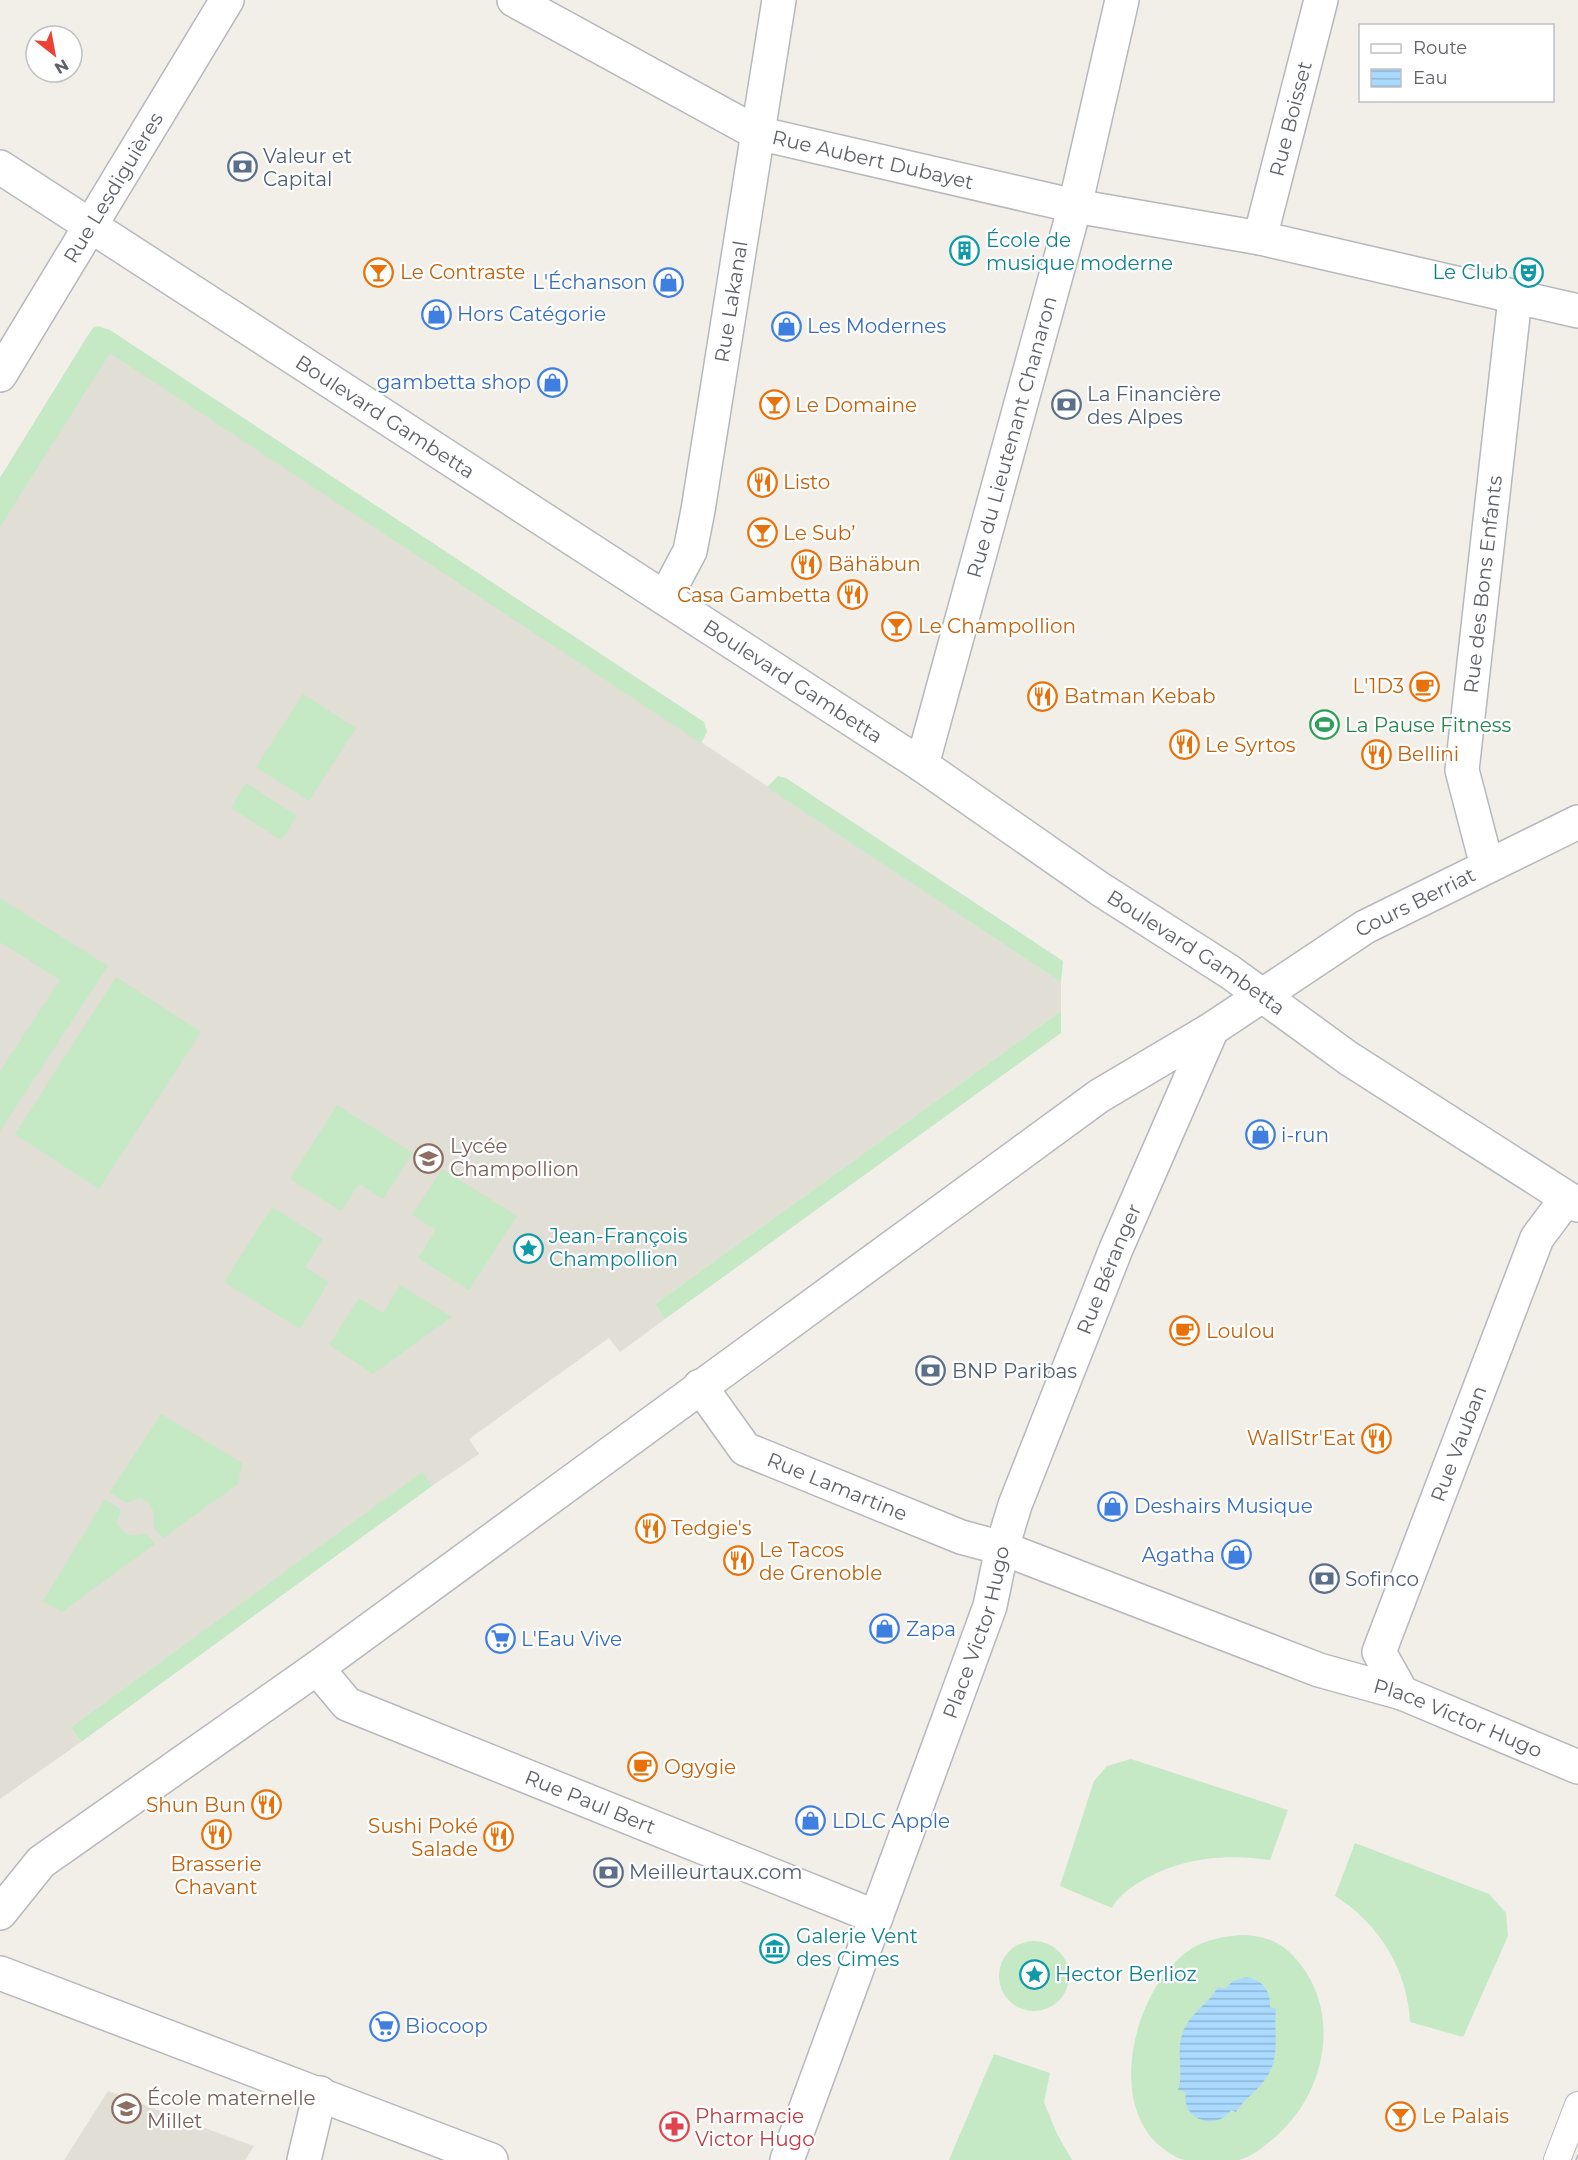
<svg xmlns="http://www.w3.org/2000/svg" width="1578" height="2160" font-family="Montserrat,sans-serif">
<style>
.education{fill:#e1ded6}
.grass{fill:#c5e8c5}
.water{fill:url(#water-rules)}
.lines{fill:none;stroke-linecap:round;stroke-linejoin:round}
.lane-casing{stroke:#b5b8bc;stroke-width:28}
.street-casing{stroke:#b5b8bc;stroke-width:36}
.secondary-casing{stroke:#b6babf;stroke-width:36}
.lane{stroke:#fff;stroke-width:26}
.street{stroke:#fff;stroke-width:33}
.secondary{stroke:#fff;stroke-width:33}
.tram{stroke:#b6b7b8;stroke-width:1.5}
.labels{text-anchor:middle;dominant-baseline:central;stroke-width:4.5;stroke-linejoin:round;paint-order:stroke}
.street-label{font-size:20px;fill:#5f6368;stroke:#fff}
.service-label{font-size:20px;fill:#4e5e75;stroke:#fff;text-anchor:start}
.culture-label{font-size:20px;fill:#0d838f;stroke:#fff;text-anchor:start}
.food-label{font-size:20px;fill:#c56008;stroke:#fff;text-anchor:start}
.shop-label{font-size:20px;fill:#366cbe;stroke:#fff;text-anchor:start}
.leisure-label{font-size:20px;fill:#27864d;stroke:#fff;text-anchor:start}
.education-label{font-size:20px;fill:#785e54;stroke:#fff;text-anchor:start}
.health-label{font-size:20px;fill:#be3a42;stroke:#fff;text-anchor:start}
</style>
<defs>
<pattern id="water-rules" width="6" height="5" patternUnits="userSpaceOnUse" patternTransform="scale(1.5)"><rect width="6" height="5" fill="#aadaff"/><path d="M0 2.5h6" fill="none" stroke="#8eb4d2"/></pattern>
</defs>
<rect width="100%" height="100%" fill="#f1efe8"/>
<!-- education -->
<path class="education" d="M87,337L590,668L1061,982V1011L655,1304L665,1319L620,1352L609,1338L469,1439L479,1454L432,1486L421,1473L71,1727L81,1742L0,1799V478Z
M108,2091L226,2136L254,2146L245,2160H64Z"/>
<!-- grass -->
<path class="grass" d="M98,326L110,330L704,722L707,732L701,743L110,353L0,527V478L87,337L93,328Z
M303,694L356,728L309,801L256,767Z
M778,776L786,778L1063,961L1061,982L767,787Z
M246,783L297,816L281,840L231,808Z
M0,898L108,966L0,1131V1071L60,980L0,942Z
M116,977L201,1032L99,1189L15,1134Z
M1061,1011V1033L665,1319L655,1304Z
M337,1105L413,1153L383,1199L359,1184L341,1211L290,1179Z
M442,1169L517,1216L469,1290L418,1258L436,1230L412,1215Z
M272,1207L323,1239L305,1267L329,1282L300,1329L224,1282Z
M400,1285L452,1317L373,1374L329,1345L359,1298L383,1313Z
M161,1414L242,1463L238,1484L163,1538L153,1527C156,1513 153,1502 139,1498L126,1503L110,1492Z
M422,1472L432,1486L81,1742L71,1727Z
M105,1499L121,1510L117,1523C124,1535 132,1538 146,1533L155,1544L62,1612L43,1601Z
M1131,1759L1288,1810L1270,1860C1223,1853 1176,1858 1135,1885C1126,1891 1117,1898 1112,1908L1060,1886L1094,1781L1107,1766Z
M1355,1843L1489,1894L1506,1913L1508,1936L1463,2037L1410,2022C1408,1971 1379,1923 1335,1896Z
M1243,1935C1269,1936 1285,1944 1301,1965C1343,2020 1323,2101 1269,2142C1261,2149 1249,2158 1238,2160C1223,2160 1203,2160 1188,2160C1177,2160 1168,2152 1160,2146C1105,2099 1136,1985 1191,1949C1207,1939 1225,1936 1243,1935Z
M999 1976a35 35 0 1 1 70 0a35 35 0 1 1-70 0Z
M994,2054L1050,2073L1044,2102L1057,2134L1072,2160H949Z"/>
<!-- water -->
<path class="water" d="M1246,1977C1262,1980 1271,1990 1270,2007L1276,2009C1273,2034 1282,2058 1264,2081C1255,2093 1244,2099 1236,2112L1231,2110C1216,2132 1180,2119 1186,2092L1178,2090C1184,2073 1176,2054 1182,2035C1188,2014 1208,2005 1218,1987L1225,1989L1233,1981Z"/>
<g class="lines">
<defs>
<path id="lane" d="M1557,2160L1578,2105"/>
<g id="street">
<path id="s1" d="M514,0L757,133L1075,206L1260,238L1578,311"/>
<path id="s2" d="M1260,238L1321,0"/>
<path id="s3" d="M0,375L227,0"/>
<path id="s4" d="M665,598L690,551L698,510L779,0"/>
<path id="s5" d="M922,765L1075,206L1122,0"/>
<path id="s6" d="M1487,866L1462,770L1515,298"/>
<path id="s7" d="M700,1386L745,1449L961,1537L1002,1548L1319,1670L1402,1693L1578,1767"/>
<path id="s8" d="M317,1668L347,1704L876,1917"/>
<path id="s9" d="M1402,1693L1379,1652L1537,1238L1567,1198"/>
<path id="s10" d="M0,1913L41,1862L317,1668L1099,1096L1212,1029L1365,927L1578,822"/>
<path d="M0,1973L491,2160"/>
<path d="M304,2160L320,2093"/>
<path id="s11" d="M787,2160L990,1606L1002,1548L1015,1505L1116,1249L1212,1029"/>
</g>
<g id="secondary">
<path id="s12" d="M0,167L922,765L1100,889L1230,972L1348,1058L1578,1205"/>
</g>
</defs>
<!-- lane casing -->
<use href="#lane" class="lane-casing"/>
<!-- street casing -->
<use href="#street" class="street-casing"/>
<!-- secondary casing -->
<use href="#secondary" class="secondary-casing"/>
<!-- lane -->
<use href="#lane" class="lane"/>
<!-- street -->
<use href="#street" class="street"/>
<!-- secondary -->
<use href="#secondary" class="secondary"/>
<!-- tram -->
<path class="tram" d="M1576,2160L1578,2155"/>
</g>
<!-- icons -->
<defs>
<symbol id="bank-ring" viewBox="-11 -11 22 22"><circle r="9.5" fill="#fff" stroke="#5c6f8a" stroke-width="1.5"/><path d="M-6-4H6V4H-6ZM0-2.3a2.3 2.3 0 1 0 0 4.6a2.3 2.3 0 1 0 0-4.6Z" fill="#5c6f8a"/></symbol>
<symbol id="building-ring" viewBox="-11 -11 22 22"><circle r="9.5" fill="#fff" stroke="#0f9aa8" stroke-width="1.5"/><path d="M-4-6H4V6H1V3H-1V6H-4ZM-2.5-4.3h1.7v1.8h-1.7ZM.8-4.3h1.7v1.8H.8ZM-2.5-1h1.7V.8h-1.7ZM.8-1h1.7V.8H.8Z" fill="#0f9aa8"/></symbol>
<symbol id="bar-ring" viewBox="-11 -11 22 22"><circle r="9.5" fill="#fff" stroke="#e8710a" stroke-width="1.5"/><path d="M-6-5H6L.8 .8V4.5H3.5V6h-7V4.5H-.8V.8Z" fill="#e8710a"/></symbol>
<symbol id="theatre-ring" viewBox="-11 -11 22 22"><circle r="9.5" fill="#fff" stroke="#0f9aa8" stroke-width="1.5"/><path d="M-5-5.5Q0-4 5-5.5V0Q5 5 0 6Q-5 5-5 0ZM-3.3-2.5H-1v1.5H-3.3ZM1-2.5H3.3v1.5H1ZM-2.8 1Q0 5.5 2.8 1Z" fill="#0f9aa8"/></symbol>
<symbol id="shop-ring" viewBox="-11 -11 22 22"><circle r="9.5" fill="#fff" stroke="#3f7fe0" stroke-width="1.5"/><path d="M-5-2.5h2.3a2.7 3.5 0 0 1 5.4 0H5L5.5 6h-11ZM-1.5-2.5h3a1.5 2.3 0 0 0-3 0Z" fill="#3f7fe0"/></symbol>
<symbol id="restaurant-ring" viewBox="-11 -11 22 22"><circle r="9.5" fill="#fff" stroke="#e8710a" stroke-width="1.5"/><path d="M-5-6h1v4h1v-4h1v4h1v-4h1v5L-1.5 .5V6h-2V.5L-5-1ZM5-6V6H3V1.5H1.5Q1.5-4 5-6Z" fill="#e8710a"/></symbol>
<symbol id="cafe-ring" viewBox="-11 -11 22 22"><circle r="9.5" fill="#fff" stroke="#e8710a" stroke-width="1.5"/><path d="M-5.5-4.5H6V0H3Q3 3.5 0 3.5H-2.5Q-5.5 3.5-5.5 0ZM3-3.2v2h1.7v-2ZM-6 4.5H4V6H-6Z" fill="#e8710a"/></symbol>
<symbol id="stadium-ring" viewBox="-11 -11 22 22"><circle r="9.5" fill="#fff" stroke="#2e9e5b" stroke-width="1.5"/><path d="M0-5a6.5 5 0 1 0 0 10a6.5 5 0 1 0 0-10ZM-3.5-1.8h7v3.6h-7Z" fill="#2e9e5b"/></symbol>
<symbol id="school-ring" viewBox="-11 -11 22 22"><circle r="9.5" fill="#fff" stroke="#8d6e63" stroke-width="1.5"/><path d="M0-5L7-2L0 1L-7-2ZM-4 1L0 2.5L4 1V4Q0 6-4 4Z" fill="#8d6e63"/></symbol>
<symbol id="sight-ring" viewBox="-11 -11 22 22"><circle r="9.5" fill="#fff" stroke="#0f9aa8" stroke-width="1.5"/><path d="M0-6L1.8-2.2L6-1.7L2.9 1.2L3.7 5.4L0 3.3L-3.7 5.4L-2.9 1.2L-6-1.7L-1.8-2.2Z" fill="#0f9aa8"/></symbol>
<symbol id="supermarket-ring" viewBox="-11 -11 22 22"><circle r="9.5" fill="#fff" stroke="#3f7fe0" stroke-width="1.5"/><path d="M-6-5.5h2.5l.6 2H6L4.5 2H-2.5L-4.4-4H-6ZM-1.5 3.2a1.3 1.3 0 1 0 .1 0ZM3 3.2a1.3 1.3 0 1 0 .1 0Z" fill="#3f7fe0"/></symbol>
<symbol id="museum-ring" viewBox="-11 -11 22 22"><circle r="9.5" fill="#fff" stroke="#0f9aa8" stroke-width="1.5"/><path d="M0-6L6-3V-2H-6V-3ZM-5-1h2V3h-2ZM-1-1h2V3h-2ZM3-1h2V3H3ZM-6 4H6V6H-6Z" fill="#0f9aa8"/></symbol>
<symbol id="pharmacy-ring" viewBox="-11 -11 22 22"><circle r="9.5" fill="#fff" stroke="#e0444e" stroke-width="1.5"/><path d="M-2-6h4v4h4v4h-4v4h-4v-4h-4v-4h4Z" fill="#e0444e"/></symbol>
</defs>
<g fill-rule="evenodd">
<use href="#bank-ring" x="226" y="150" width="33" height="33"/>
<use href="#building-ring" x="948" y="234" width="33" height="33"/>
<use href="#bar-ring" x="362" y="256" width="33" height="33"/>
<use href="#theatre-ring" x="1512" y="256" width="33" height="33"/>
<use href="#shop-ring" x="652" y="266" width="33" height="33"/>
<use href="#shop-ring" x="420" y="298" width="33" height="33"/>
<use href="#shop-ring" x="770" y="310" width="33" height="33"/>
<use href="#shop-ring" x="536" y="366" width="33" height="33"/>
<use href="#bar-ring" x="758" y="388" width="33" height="33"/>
<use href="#bank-ring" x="1050" y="388" width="33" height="33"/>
<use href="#restaurant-ring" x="746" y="466" width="33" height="33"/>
<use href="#bar-ring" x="746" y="516" width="33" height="33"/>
<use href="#restaurant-ring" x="790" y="548" width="33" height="33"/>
<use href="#restaurant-ring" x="836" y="578" width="33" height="33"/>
<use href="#bar-ring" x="880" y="610" width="33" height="33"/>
<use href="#cafe-ring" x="1408" y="670" width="33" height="33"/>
<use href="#restaurant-ring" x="1026" y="680" width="33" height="33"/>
<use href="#stadium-ring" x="1308" y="708" width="33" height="33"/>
<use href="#restaurant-ring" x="1168" y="728" width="33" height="33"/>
<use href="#restaurant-ring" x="1360" y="738" width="33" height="33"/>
<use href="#shop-ring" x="1244" y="1118" width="33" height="33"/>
<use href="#school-ring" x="412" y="1142" width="33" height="33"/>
<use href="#sight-ring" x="512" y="1232" width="33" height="33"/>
<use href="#cafe-ring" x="1168" y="1314" width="33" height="33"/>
<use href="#bank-ring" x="914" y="1354" width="33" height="33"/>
<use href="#restaurant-ring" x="1360" y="1422" width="33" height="33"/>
<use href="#shop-ring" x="1096" y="1490" width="33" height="33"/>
<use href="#restaurant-ring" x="634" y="1512" width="33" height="33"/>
<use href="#shop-ring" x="1220" y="1538" width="33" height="33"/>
<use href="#restaurant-ring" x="722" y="1544" width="33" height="33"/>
<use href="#bank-ring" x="1308" y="1562" width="33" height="33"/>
<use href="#shop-ring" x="868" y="1612" width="33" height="33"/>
<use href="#supermarket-ring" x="484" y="1622" width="33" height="33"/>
<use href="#cafe-ring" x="626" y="1750" width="33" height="33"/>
<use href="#restaurant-ring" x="250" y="1788" width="33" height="33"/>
<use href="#shop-ring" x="794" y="1804" width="33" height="33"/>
<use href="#restaurant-ring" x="200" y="1818" width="33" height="33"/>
<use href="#restaurant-ring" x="482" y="1820" width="33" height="33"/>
<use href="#bank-ring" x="592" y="1856" width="33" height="33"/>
<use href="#museum-ring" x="758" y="1932" width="33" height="33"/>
<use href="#sight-ring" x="1018" y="1958" width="33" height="33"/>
<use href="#supermarket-ring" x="368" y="2010" width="33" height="33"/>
<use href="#school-ring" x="110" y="2092" width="33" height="33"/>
<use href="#bar-ring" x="1384" y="2100" width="33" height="33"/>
<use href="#pharmacy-ring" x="658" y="2110" width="33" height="33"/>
</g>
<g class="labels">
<!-- street labels -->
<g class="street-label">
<text stroke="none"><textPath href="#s2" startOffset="123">Rue Boisset</textPath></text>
<text stroke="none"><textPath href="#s1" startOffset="396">Rue Aubert Dubayet</textPath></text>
<text stroke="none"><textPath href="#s3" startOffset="219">Rue Lesdiguières</textPath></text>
<text stroke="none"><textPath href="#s4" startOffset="306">Rue Lakanal</textPath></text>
<text stroke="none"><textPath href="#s12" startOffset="459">Boulevard Gambetta</textPath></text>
<text stroke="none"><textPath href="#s5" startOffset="340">Rue du Lieutenant Chanaron</textPath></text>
<text stroke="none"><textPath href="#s6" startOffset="286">Rue des Bons Enfants</textPath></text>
<text stroke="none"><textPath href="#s12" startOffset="945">Boulevard Gambetta</textPath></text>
<text stroke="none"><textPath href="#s10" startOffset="1743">Cours Berriat</textPath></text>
<text stroke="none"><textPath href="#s12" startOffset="1431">Boulevard Gambetta</textPath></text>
<text stroke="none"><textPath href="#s11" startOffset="948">Rue Béranger</textPath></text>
<text stroke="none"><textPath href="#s9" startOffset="270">Rue Vauban</textPath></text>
<text stroke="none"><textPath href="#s7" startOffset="177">Rue Lamartine</textPath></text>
<text stroke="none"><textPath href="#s11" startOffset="561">Place Victor Hugo</textPath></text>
<text stroke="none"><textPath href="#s7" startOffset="840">Place Victor Hugo</textPath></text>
<text stroke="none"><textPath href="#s8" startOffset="309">Rue Paul Bert</textPath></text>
</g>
<!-- service labels -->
<g class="service-label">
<text x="263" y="156">Valeur et<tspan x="263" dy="23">Capital</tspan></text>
<text x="1087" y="394">La Financière<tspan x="1087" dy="23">des Alpes</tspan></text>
<text x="952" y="1371">BNP Paribas</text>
<text x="1345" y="1579">Sofinco</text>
<text x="629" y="1872">Meilleurtaux.com</text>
</g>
<!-- culture labels -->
<g class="culture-label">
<text x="986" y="240">École de<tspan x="986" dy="23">musique moderne</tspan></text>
<text x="1508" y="272" text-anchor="end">Le Club</text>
<text x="549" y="1236">Jean-François<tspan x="549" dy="23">Champollion</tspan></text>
<text x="796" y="1936">Galerie Vent<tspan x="796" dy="23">des Cimes</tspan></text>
<text x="1055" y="1974">Hector Berlioz</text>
</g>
<!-- food labels -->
<g class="food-label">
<text x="400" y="272">Le Contraste</text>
<text x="795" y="405">Le Domaine</text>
<text x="783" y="482">Listo</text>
<text x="783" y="533">Le Sub’</text>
<text x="828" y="564">Bähäbun</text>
<text x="831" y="595" text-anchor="end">Casa Gambetta</text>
<text x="918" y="626">Le Champollion</text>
<text x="1404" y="686" text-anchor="end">L'1D3</text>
<text x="1064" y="696">Batman Kebab</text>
<text x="1205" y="745">Le Syrtos</text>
<text x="1397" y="754">Bellini</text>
<text x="1206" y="1331">Loulou</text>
<text x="1356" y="1438" text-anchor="end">WallStr'Eat</text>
<text x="671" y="1528">Tedgie's</text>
<text x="759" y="1550">Le Tacos<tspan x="759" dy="23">de Grenoble</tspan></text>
<text x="664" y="1767">Ogygie</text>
<text x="246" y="1805" text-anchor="end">Shun Bun</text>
<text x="478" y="1826" text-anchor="end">Sushi Poké<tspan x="478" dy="23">Salade</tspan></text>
<text x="216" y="1864" text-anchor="middle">Brasserie<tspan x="216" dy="23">Chavant</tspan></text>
<text x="1422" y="2116">Le Palais</text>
</g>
<!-- shop labels -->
<g class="shop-label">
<text x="647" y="282" text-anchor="end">L'Échanson</text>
<text x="457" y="314">Hors Catégorie</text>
<text x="807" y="326">Les Modernes</text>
<text x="531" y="382" text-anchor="end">gambetta shop</text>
<text x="1281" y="1135">i-run</text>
<text x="1134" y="1506">Deshairs Musique</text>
<text x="1215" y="1555" text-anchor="end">Agatha</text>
<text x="906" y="1629">Zapa</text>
<text x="521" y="1639">L'Eau Vive</text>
<text x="832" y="1821">LDLC Apple</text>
<text x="405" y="2026">Biocoop</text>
</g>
<!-- leisure labels -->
<g class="leisure-label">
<text x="1345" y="725">La Pause Fitness</text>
</g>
<!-- education labels -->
<g class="education-label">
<text x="450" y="1146">Lycée<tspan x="450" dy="23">Champollion</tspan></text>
<text x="147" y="2098">École maternelle<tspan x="147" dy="23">Millet</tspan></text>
</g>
<!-- health labels -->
<g class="health-label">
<text x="695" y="2116">Pharmacie<tspan x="695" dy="23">Victor Hugo</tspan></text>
</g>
</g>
<!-- legend -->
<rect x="1359" y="24" width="195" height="78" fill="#ffffff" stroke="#bfc1c3" stroke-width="1.5"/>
<rect x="1371" y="44" width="30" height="9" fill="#ffffff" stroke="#bfc1c3" stroke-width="1.5"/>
<text x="1413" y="54" font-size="18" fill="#5f6368">Route</text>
<rect x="1371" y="69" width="30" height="18" fill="url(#water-rules)" stroke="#bfc1c3" stroke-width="1.5"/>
<text x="1413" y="84" font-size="18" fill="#5f6368">Eau</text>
<!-- north arrow -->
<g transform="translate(54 54) rotate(149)"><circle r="28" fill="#ffffff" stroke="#bfc1c3" stroke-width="1.5"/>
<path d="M0-4.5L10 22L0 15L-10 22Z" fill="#ea4335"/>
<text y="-9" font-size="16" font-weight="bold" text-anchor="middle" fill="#5f6368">N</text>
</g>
</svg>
